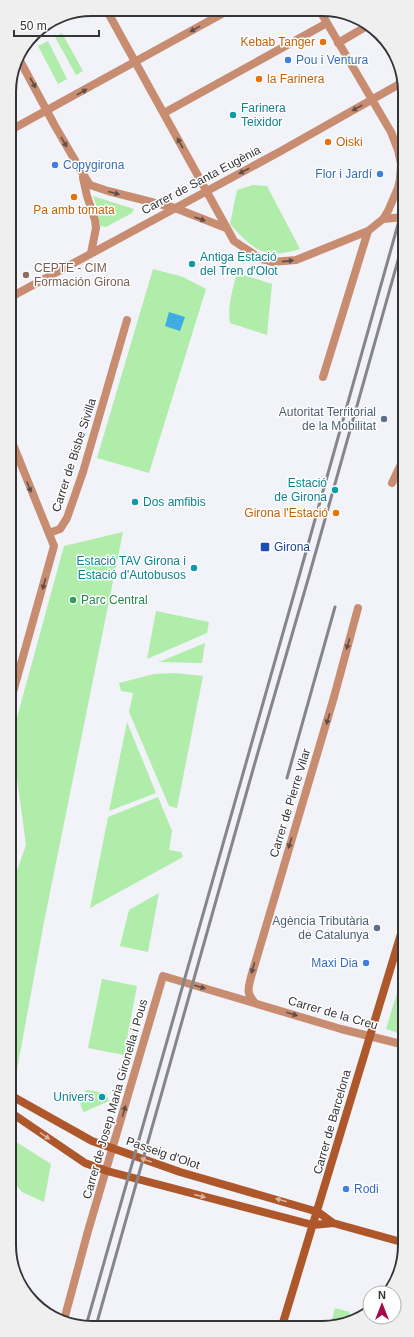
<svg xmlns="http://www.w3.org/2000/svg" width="414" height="1337" font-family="Arial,sans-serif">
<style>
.green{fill:#b0ecaa}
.water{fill:#3face4}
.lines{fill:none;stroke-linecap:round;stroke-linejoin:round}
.pedestrian{stroke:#c88c70;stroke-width:8}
.minor{stroke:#c88c70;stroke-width:8}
.secondary{stroke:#ae572a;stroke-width:8}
.rail{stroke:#85858a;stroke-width:3}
.oneway{fill:#604e48}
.oneway2{fill:#dbb39f}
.food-dot{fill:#e8710a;stroke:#fff;stroke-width:1.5}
.shop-dot{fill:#3f7fe0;stroke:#fff;stroke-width:1.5}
.culture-dot{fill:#0f9aa8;stroke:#fff;stroke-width:1.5}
.education-dot{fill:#8d6e63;stroke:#fff;stroke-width:1.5}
.service-dot{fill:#5c6f8a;stroke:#fff;stroke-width:1.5}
.transit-dot{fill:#1a4fb4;stroke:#fff;stroke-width:1.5}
.leisure-dot{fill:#2e9e5b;stroke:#fff;stroke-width:1.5}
.labels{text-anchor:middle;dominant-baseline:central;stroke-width:3;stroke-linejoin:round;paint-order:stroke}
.food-label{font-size:12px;fill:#c56008;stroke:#fff;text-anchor:end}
.shop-label{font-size:12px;fill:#366cbe;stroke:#fff;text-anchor:start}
.culture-label{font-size:12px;fill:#0d838f;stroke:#fff;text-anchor:start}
.street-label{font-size:12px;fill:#343437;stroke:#fff}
.education-label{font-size:12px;fill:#785e54;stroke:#fff;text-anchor:start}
.service-label{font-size:12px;fill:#4e5e75;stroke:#fff;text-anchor:end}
.transit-label{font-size:12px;fill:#164399;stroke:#fff;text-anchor:start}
.leisure-label{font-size:12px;fill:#27864d;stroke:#fff;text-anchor:start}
.rim{fill:none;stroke:#343437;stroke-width:2}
</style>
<rect width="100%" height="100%" fill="#f2f2f9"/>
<!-- green -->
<path class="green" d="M62,33L83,71L76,75L55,37Z
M48,41L67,79L58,84L38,46Z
M253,185L267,186L300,249C265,260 253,250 230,224L237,190Z
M93,196L134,209L132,213L106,227L100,226L97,207Z
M153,269L183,277L206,289L149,473L97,458Z
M237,273L272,284L267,335L230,323C227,306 233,289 237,273Z
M123,532L44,922L17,1070L10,1066V890L26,845L13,749L10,748V743L64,546Z
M156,611L209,622L207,633L147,659Z
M205,643L202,663L159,662Z
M175,673L203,676L177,808L169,806L129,712L133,693L121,691L119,683L154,674Z
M127,722L156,793L109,811Z
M158,797L172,831L169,850L181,852L183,857L90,908L108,817Z
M159,893L148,952L120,946L129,910Z
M102,979L137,986L124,1055L88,1048Z
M397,993L405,996V1035L386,1029Z
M87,1090L106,1093L109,1101L84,1112C78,1104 80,1096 87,1090Z
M10,1138L51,1164L44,1202L22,1192L10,1177Z
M335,1308L350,1312L347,1321L340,1325L331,1323Z"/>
<!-- water -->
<path class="water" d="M169,312L185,317L180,331L165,326Z"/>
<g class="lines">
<!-- pedestrian -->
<path class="pedestrian" d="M164,113L327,23"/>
<!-- minor -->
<path class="minor" d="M106,9L234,241L261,259L272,262L296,260L368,231L383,219L388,211L398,188L400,179L401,164L398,150L391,132L320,11
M338,43L367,26
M18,57L55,126L80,169L90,185L108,191L175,208L226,228
M9,131L229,10
M83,178L87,196L95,220L96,228L91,253
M383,219L404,217
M9,298L281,151L403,82
M323,377L368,231
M10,437L54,546L10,703
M392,483L404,458
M49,533L60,529L67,518L83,472L127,320
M255,1003C246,992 248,990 251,977L334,697L358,608
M64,1320L88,1231L163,976L341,1029L405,1045"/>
<!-- secondary -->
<path class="secondary" d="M10,1095L92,1141L180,1172L318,1212L333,1223
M10,1112L85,1163L107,1171L313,1225L333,1223L405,1243
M282,1326L404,924"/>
<!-- rail -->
<path class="rail" d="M287,778L335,607
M86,1326L300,573L404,203
M96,1326L254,766L309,576L404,239"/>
</g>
<!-- one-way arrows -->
<defs><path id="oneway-solid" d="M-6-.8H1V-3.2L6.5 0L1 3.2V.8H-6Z"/></defs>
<g class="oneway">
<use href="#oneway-solid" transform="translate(195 29) rotate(151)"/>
<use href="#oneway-solid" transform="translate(33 83) rotate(61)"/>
<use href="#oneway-solid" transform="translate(82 92) rotate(-29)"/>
<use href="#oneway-solid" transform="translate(357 108) rotate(151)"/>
<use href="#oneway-solid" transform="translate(64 142) rotate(60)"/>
<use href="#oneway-solid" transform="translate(180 143) rotate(-119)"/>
<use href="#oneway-solid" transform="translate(244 171) rotate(152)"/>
<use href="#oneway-solid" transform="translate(114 193) rotate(15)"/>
<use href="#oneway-solid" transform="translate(200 219) rotate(20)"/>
<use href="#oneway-solid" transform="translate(288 261) rotate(-6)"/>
<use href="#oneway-solid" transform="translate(29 487) rotate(68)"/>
<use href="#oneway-solid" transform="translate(44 584) rotate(105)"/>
<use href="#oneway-solid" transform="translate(348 644) rotate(106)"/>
<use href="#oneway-solid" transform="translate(328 719) rotate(107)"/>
<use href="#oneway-solid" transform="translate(290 843) rotate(107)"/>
<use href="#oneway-solid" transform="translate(253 968) rotate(106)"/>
<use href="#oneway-solid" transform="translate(200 987) rotate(16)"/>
<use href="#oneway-solid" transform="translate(292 1014) rotate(17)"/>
<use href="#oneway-solid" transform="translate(124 1111) rotate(-74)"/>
</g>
<g class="oneway2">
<use href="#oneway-solid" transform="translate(45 1136) rotate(35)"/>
<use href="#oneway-solid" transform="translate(146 1160) rotate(-160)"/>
<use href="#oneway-solid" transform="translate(200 1196) rotate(15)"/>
<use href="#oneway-solid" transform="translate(281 1200) rotate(-164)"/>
</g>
<!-- markers -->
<g class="food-dot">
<circle cx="323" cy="42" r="4"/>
<circle cx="259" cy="79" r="4"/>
<circle cx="328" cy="142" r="4"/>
<circle cx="74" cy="197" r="4"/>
<circle cx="336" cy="513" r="4"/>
</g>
<g class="shop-dot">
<circle cx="288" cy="60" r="4"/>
<circle cx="55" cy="165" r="4"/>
<circle cx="380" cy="174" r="4"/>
<circle cx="366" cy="963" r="4"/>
<circle cx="346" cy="1189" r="4"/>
</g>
<g class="culture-dot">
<circle cx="233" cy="115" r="4"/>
<circle cx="192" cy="264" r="4"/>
<circle cx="335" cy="490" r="4"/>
<circle cx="135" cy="502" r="4"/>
<circle cx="194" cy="568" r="4"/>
<circle cx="102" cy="1097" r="4"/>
</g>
<circle class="education-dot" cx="26" cy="275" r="4"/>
<g class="service-dot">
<circle cx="384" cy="419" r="4"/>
<circle cx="377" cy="928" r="4"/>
</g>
<rect class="transit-dot" x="260" y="542" width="10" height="10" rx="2"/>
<circle class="leisure-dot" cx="73" cy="600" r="4"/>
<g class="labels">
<!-- food labels -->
<g class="food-label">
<text x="315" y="42">Kebab Tanger</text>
<text x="267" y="79" text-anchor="start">la Farinera</text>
<text x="336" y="142" text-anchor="start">Oiski</text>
<text x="74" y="210" text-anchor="middle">Pa amb tomata</text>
<text x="328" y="513">Girona l'Estació</text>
</g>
<!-- shop labels -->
<g class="shop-label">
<text x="296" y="60">Pou i Ventura</text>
<text x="63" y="165">Copygirona</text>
<text x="372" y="174" text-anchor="end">Flor i Jardí</text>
<text x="358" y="963" text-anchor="end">Maxi Dia</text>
<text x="354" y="1189">Rodi</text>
</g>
<!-- culture labels -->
<g class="culture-label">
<text x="241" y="108">Farinera<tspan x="241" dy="14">Teixidor</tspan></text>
<text x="200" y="257">Antiga Estació<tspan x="200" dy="14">del Tren d'Olot</tspan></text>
<text x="327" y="483" text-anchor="end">Estació<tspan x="327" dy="14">de Girona</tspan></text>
<text x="143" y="502">Dos amfibis</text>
<text x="186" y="561" text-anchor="end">Estació TAV Girona i<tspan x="186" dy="14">Estació d'Autobusos</tspan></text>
<text x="94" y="1097" text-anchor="end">Univers</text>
</g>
<!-- street labels -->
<g class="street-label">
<text transform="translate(201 180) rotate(-28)">Carrer de Santa Eugènia</text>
<text transform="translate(74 455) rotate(-72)">Carrer de Bisbe Sivilla</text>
<text transform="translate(290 803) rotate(-73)">Carrer de Pierre Vilar</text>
<text transform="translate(333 1013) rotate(16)">Carrer de la Creu</text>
<text transform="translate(115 1099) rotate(-74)">Carrer de Josep Maria Gironella i Pous</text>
<text transform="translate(332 1122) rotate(-74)">Carrer de Barcelona</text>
<text transform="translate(163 1153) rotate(19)">Passeig d'Olot</text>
</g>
<!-- education labels -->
<g class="education-label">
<text x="34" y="268">CEPTE - CIM<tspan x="34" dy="14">Formación Girona</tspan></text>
</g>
<!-- service labels -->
<g class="service-label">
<text x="376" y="412">Autoritat Territorial<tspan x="376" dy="14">de la Mobilitat</tspan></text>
<text x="369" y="921">Agència Tributària<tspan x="369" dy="14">de Catalunya</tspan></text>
</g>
<!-- transit labels -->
<g class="transit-label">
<text x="274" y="547">Girona</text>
</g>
<!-- leisure labels -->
<g class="leisure-label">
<text x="81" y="600">Parc Central</text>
</g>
</g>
<!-- crop -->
<path d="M0 0H414V1337H0ZM92 16H322A76 76 0 0 1 398 92V1245A76 76 0 0 1 322 1321H92A76 76 0 0 1 16 1245V92A76 76 0 0 1 92 16Z" fill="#efefef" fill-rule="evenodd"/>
<path class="rim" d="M92 16H322A76 76 0 0 1 398 92V1245A76 76 0 0 1 322 1321H92A76 76 0 0 1 16 1245V92A76 76 0 0 1 92 16Z"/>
<!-- north arrow -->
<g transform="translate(382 1305)"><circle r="19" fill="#ffffff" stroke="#aeaeaf"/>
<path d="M0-3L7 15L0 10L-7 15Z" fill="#a20a4a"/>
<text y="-6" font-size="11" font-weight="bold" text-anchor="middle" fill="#343437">N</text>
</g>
<!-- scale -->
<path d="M14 30v6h85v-6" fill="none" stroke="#343437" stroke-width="2"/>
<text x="20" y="30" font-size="12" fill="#343437" stroke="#ffffff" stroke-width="3" paint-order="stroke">50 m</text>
</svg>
